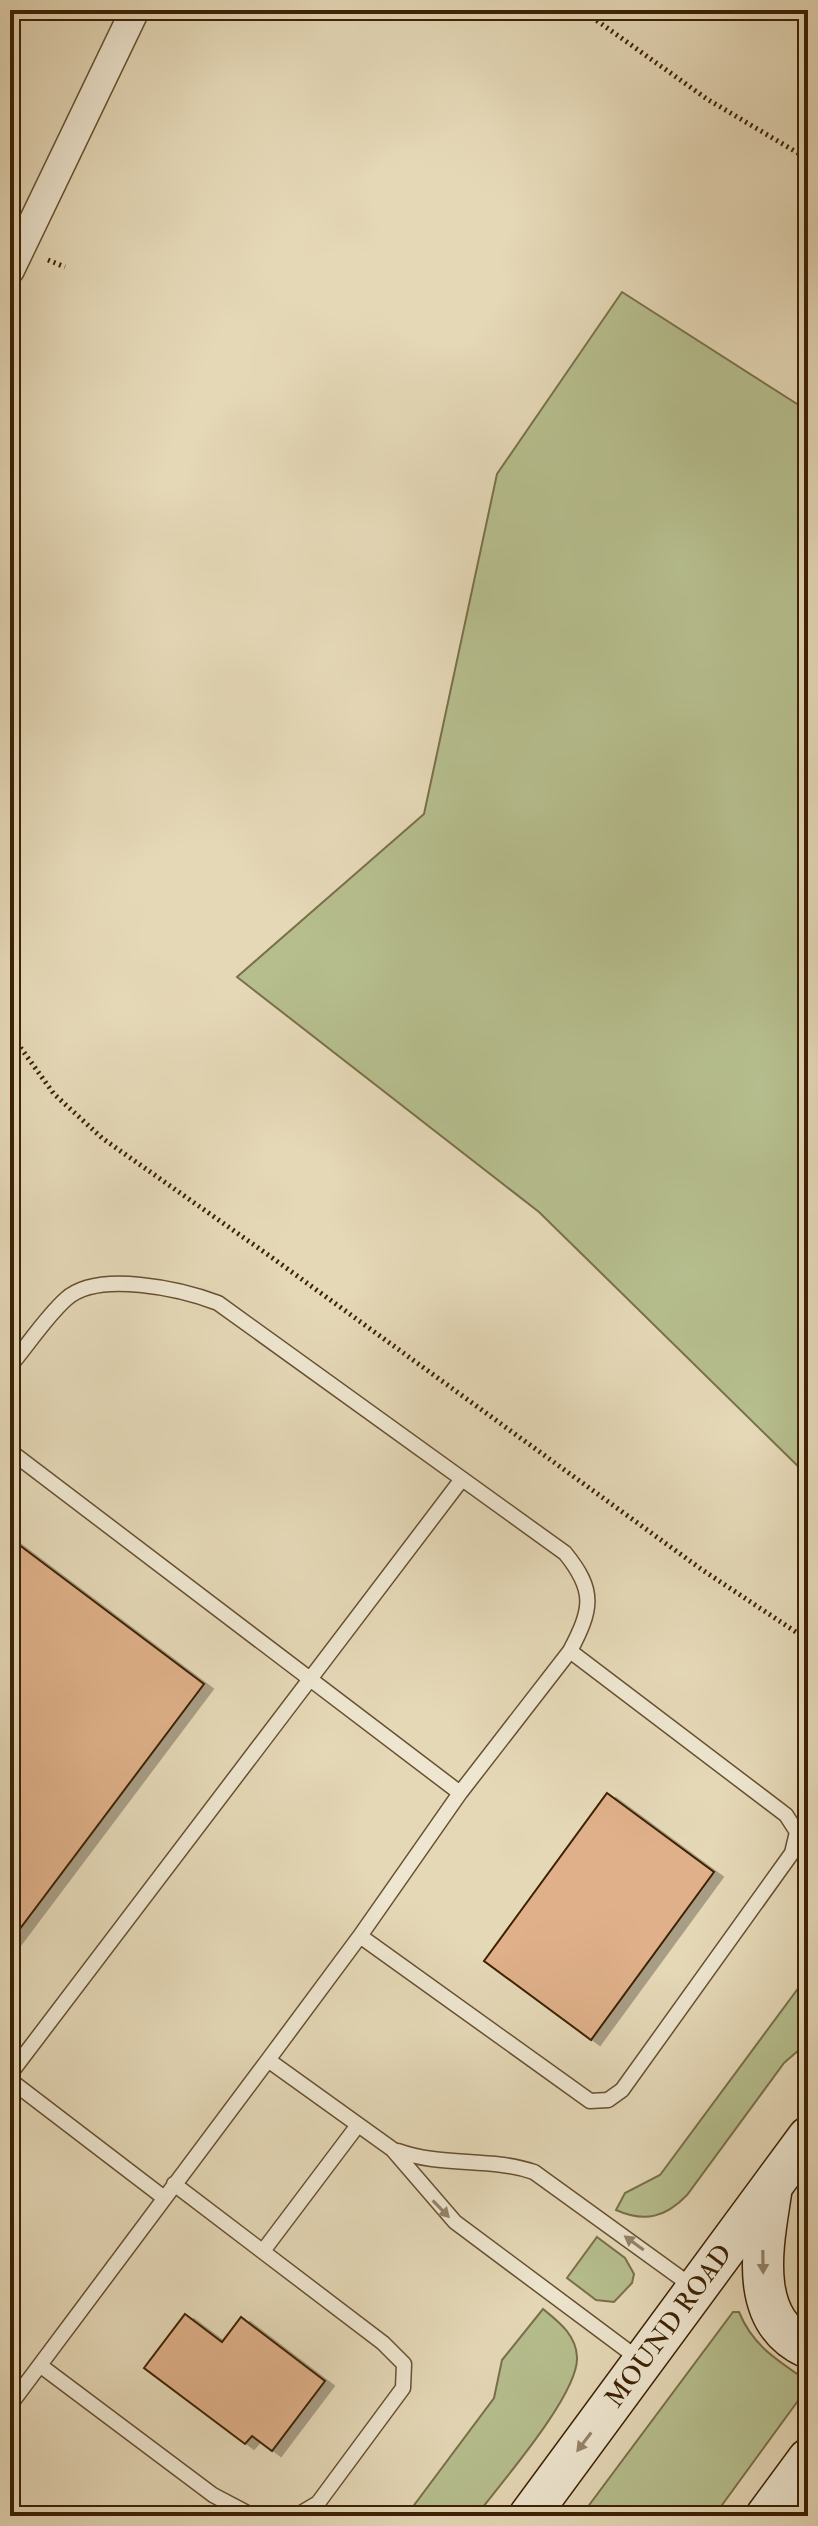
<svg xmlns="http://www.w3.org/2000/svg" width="818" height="2526" font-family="'IM FELL Double Pica',serif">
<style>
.green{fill:#b6be8e;stroke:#7a7049;stroke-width:2}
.building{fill:#dfb089;stroke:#3d2204;stroke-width:2;filter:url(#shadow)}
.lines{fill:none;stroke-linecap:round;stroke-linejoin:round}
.service-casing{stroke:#675031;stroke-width:17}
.minor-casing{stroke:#675031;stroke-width:31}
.secondary-casing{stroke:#3d2204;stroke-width:43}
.path{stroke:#3d2204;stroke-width:5;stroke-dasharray:2 4;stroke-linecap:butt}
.service{stroke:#eee6d0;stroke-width:14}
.minor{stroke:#eee6d0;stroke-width:28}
.secondary{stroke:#eee6d0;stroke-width:40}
.oneway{fill:#96846a}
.labels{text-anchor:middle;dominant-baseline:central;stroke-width:7;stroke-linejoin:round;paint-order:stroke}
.street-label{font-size:26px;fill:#3d2204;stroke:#eee6d0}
</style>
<defs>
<filter id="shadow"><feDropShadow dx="9" dy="5" stdDeviation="0" flood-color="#0004"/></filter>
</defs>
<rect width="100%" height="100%" fill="#e5d8b7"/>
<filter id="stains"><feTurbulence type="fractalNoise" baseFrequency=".0025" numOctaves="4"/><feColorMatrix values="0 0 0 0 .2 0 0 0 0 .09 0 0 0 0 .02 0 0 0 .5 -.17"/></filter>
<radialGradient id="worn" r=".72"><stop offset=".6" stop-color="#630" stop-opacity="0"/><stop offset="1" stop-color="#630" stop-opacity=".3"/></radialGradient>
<!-- green -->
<path class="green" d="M622,292L808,411V1476L539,1212L237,977L424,814L497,474Z
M808,1975V2042L784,2063L687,2195C666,2217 645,2223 616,2210L625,2193L660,2175Z
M597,2237L625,2258L634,2274L632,2283L614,2302L596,2300L567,2278Z
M543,2309C559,2322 576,2335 577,2357C579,2394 500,2484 476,2516H406L494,2398L502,2360Z
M733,2312H739C753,2346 777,2360 806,2380L808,2387L714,2516H581Z"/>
<!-- building -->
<path class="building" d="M10,1538L204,1684L10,1942Z
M607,1793L714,1872L591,2040L484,1961Z
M185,2314L222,2342L241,2317L325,2381L272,2451L252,2436L245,2444L144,2368Z"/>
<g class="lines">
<defs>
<path id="service" d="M10,1366C28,1345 45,1318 66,1299C98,1270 181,1289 218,1303L565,1553C596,1591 592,1609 570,1651L460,1793L360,1936
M10,1451L460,1793
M570,1651L786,1815L797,1832L792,1853L622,2090L608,2100L590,2101L360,1936L268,2060L392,2149L455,2222L640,2360
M10,2074L462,1479
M10,2080L163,2197
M398,2151C442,2167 490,2157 534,2172L693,2287
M174,2184L383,2343L404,2364L403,2388L318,2503L296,2516
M263,2251L358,2125
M41,2366L213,2495L253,2516
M10,2405L268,2060"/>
<path id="minor" d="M10,270L135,10"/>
<g id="secondary">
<path d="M771,2193C763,2246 747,2320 808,2348"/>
<path id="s1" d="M529,2516L808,2137"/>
<path d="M766,2516L808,2459"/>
</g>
</defs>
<!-- service casing -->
<use href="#service" class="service-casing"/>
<!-- minor casing -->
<use href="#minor" class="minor-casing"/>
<!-- secondary casing -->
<use href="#secondary" class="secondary-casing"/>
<!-- path -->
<path class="path" d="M582,10L707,99L808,159
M48,260L65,267
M10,1033L54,1094L102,1138L267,1254L701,1569L808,1640"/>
<!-- service -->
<use href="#service" class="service"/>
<!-- minor -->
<use href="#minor" class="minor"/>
<!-- secondary -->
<use href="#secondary" class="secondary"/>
</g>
<!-- one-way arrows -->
<defs><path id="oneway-solid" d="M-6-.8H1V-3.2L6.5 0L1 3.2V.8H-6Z" transform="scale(2)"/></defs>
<g class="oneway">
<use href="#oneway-solid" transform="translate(441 2209) rotate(46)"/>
<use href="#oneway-solid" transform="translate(634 2243) rotate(-144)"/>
<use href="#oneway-solid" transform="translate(763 2262) rotate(89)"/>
<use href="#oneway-solid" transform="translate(584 2442) rotate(127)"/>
</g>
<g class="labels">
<!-- street labels -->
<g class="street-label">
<text stroke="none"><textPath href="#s1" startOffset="236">MOUND ROAD</textPath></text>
</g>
</g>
<!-- margin -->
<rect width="818" height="2526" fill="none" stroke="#e5d8b7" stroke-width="40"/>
<rect x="12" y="12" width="794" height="2502" fill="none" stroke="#3d2204" stroke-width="4"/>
<rect x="20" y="20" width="778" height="2486" fill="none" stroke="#3d2204" stroke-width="2"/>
<rect width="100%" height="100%" filter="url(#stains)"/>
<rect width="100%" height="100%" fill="url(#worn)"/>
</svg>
